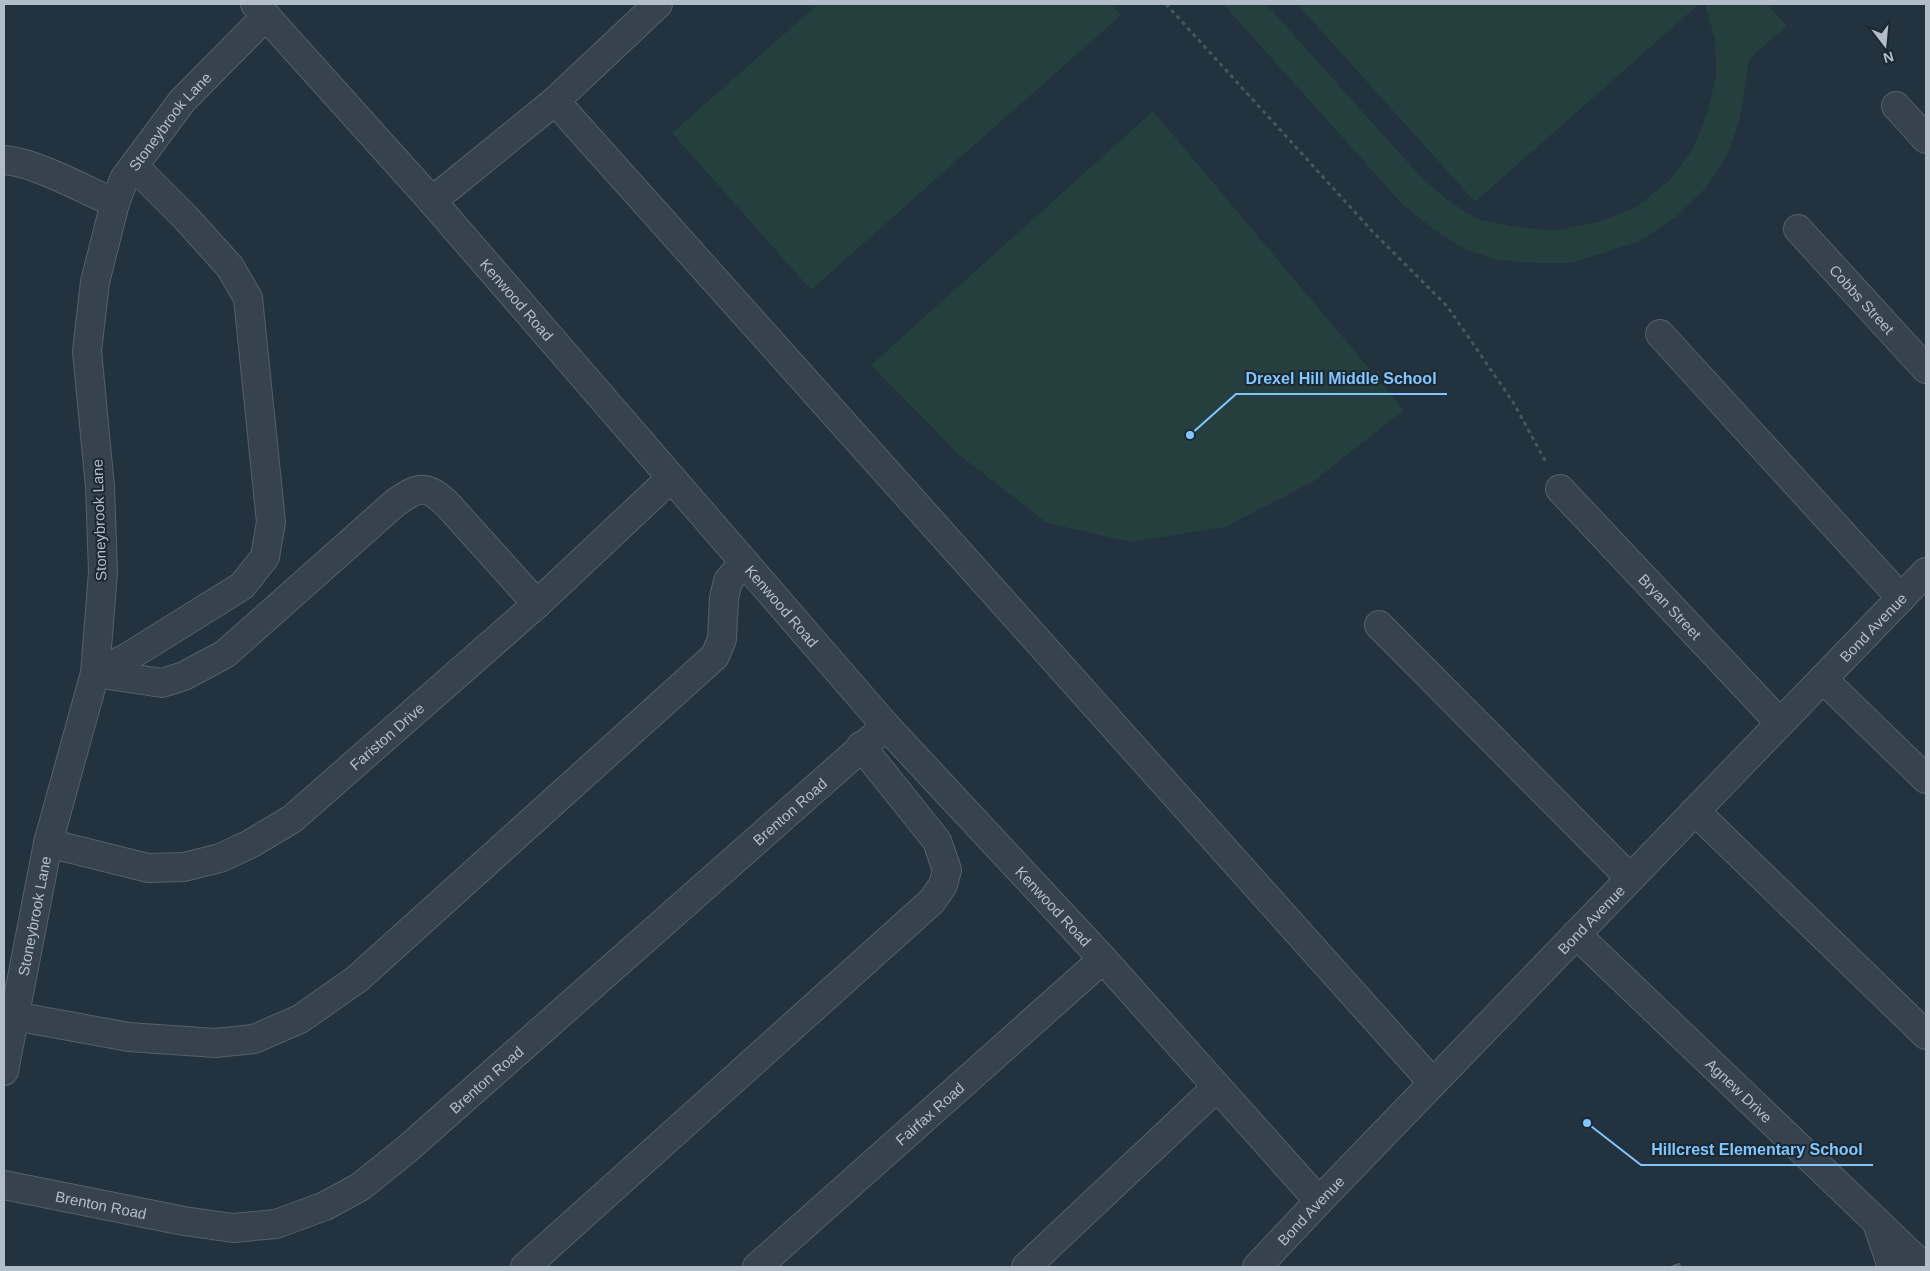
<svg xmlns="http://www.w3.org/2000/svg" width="1930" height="1271" font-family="Helvetica,sans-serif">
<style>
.garden{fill:#243f3d}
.building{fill:url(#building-hatch);stroke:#1d2a34}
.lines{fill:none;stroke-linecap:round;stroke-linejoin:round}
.minor-casing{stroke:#54616c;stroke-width:30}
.path{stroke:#415b5a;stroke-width:3;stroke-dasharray:4 4;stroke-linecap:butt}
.minor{stroke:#36434e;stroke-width:28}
.labels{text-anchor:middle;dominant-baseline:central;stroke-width:4;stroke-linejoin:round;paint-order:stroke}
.street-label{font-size:15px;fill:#b1bec9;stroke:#1b2832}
.leader{fill:none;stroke:#81c6fe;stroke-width:2}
.callout-dot{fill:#81c6fe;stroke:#1b2832;stroke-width:2}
.callout-label{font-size:16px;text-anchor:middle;font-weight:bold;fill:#81c6fe;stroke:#1b2832;stroke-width:4;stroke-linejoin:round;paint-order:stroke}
</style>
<defs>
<pattern id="building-hatch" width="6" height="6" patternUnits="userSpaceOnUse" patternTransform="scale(1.25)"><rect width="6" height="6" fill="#455864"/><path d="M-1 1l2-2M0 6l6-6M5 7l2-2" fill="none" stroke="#5d6e79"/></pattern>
</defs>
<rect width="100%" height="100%" fill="#22323e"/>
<!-- garden -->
<path class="garden" d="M818,4H1111L1121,15L811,290L672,133Z
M1223,4H1266L1422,178L1449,201L1477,219L1511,226L1552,231L1597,222L1635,208L1670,180L1694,147L1708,110L1716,75L1715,40L1705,4H1767L1787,26L1749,59L1740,119L1728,154L1706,188L1677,216L1641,241L1572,263H1536L1497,260L1464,249L1433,229L1402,204Z
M1297,4H1695L1697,6L1475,202Z
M1153,111L1404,410L1314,481L1225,527L1131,542L1047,523L959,455L871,365Z"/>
<!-- building -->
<path class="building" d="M1680,1262L1682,1267H1665Z"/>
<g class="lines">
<defs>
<g id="minor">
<path id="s1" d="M255,4L432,201L886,726L1103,959L1319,1201"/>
<path d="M555,101L1433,1083"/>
<path d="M1896,106L1926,139"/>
<path d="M4,160C35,162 85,190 115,203"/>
<path d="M432,201L555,101L658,4"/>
<path id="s2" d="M1798,229L1926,369"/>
<path d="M1660,334L1901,598"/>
<path id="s3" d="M1560,489L1780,723"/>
<path d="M1379,625L1630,878"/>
<path d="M95,673L128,657L242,586L265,557L271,522L248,298L230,267L186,218L134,166"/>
<path d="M95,673L162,683L184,676L225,654L395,503C419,486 426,484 448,505L537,604"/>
<path d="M1823,679L1926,779"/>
<path d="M1695,811L1926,1035"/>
<path id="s4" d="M48,843L148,868L184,867L220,858L250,844L292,819L537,604L671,478"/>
<path id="s5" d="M1576,934L1924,1267"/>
<path d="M14,1016L129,1037L215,1043L254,1039L300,1019L357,979L715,656L722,639L724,598L728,581L744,562"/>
<path id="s6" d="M4,1071L48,843L95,673L103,572L100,487L87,351L95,282L115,203L124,179L182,101L266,16"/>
<path id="s7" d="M4,1185L184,1221L233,1228L276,1224L325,1206L360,1187L406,1150L886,726"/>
<path d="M1878,1226L1892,1267"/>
<path d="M525,1267L932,901L943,885L947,870L937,841L861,746"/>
<path id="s8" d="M757,1267L1103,959"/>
<path d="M1026,1267L1217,1087"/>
<path id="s9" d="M1257,1267L1319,1201L1926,572"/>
</g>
</defs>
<!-- minor casing -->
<use href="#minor" class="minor-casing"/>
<!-- path -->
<path class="path" d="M1166,4L1372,231L1447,306L1513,402L1547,464"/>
<!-- minor -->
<use href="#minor" class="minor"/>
</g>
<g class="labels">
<!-- street labels -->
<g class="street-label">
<text stroke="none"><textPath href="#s6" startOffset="982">Stoneybrook Lane</textPath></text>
<text stroke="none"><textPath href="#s2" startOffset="95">Cobbs Street</textPath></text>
<text stroke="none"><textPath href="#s1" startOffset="395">Kenwood Road</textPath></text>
<text transform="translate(99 520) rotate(-92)">Stoneybrook Lane</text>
<text stroke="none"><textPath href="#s3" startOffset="161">Bryan Street</textPath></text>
<text stroke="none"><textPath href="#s1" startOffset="800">Kenwood Road</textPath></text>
<text stroke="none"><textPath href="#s9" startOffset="888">Bond Avenue</textPath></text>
<text stroke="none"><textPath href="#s4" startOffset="384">Fariston Drive</textPath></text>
<text stroke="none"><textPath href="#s7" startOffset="939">Brenton Road</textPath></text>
<text stroke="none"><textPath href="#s1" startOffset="1205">Kenwood Road</textPath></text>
<text stroke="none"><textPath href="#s6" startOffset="158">Stoneybrook Lane</textPath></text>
<text stroke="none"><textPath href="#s9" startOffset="482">Bond Avenue</textPath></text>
<text stroke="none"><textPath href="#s7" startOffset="534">Brenton Road</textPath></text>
<text stroke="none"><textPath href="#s5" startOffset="226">Agnew Drive</textPath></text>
<text stroke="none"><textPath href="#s8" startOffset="231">Fairfax Road</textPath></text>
<text stroke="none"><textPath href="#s7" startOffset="99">Brenton Road</textPath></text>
<text stroke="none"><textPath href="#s9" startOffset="78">Bond Avenue</textPath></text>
</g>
</g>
<!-- callouts -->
<path class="leader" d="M1190 435L1236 394H1447M1587 1123L1641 1165H1873"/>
<g class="callout-dot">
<circle cx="1190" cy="435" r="5"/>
<circle cx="1587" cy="1123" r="5"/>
</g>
<g class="callout-label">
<text x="1341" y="384">Drexel Hill Middle School</text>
<text x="1757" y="1155">Hillcrest Elementary School</text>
</g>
<!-- border -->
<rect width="1930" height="1271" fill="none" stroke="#b1bec9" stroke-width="10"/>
<!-- north arrow -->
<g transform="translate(1885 45) rotate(164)" stroke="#1b2832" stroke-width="4" paint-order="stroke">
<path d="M0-4L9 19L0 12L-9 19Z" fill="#b1bec9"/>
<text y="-8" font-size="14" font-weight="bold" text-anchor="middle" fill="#b1bec9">N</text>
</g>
</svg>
